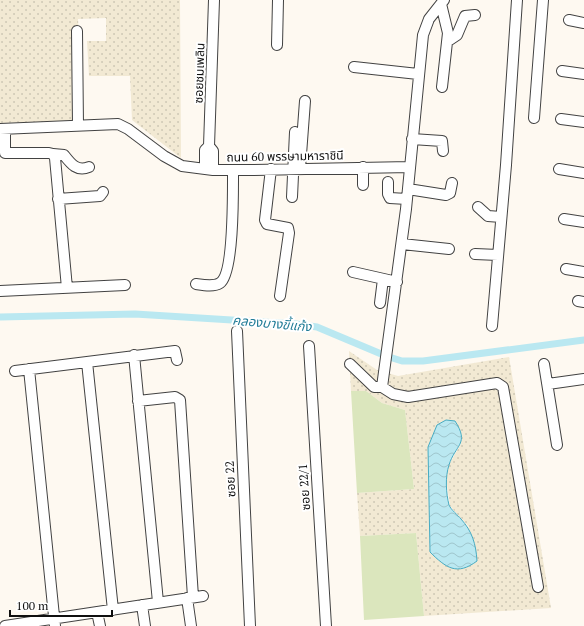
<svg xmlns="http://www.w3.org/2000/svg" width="584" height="626" font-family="'PT Serif','Noto Sans Thai',serif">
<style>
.farmland{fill:url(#farmland-dots);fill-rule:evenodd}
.grass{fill:#dbe6bd}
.water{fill:url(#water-waves);stroke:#47abc2}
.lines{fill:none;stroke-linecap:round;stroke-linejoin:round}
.canal{stroke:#bae8f1;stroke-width:7}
.minor-casing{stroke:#424242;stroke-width:12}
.minor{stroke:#fff;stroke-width:10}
.labels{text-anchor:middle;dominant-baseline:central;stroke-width:4;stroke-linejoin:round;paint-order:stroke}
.street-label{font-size:12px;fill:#0f0f0f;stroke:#fff}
.water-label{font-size:13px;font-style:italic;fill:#217c97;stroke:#fff}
</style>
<defs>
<pattern id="farmland-dots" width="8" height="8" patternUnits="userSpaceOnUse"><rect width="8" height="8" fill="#f2e9d3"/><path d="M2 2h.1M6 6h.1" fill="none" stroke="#cec7b4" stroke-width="1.8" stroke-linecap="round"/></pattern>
<pattern id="water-waves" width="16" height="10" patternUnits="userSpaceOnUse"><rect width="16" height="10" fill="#bae8f1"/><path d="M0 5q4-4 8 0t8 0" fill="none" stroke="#9fc6cd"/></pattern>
</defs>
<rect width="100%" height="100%" fill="#fef9f1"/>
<!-- farmland -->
<path class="farmland" d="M0,0H180L181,158L132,120L130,76H89L87,41H106V18L78,19L84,121L0,123Z
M349,351L377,370L398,376L509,357L551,608L424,616L416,533L360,536L357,493L414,489L405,410L382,403L366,391H351ZM461,444L449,464L446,478L450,506L469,527L430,552L428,447Z"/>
<!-- grass -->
<path class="grass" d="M351,391H366L382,403L405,410L414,489L357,493Z
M416,533L424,616L364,620L360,536Z"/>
<!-- water -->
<path class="water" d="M446,420L455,421C470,444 455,445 449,465C445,477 446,493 449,505C451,510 458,515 461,519C472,531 476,544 477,561C457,576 446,568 430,552L428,447L437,425Z"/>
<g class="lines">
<!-- canal -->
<path class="canal" d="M0,317L135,314L296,324L317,327L386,356L402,361H423L584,340"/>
<defs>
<path id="minor" d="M441,4L448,33L442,87
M569,20L584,23
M77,31L78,126
M448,41L457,35L465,16L475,15
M277,45L278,0
M354,67L418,74
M562,71L584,74
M534,118L543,0
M561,119L584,122
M0,129L118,124L128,129L164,156L182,166L213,170H251L410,167
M5,129V153H49L53,154L55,158L67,288
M412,139L442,141L443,151
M53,154L64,155C71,164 77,172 89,167
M300,168L305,101
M205,169V150L209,146
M271,169L265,220L267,224L288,228L289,233L280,296
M559,169L584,173
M213,170V151L209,146L214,0
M388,182V194L390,198L407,199
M363,185V167
M408,189L446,195L450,193L452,183
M292,197L295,132
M58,199L100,196L103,192
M478,207L488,216L501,217
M564,219L584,222
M402,244L449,249
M475,254L498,255
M566,269L584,272
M353,272L397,282
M196,284C203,285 214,287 220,283C234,274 233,189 233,170
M0,291L125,285
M578,301L584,302
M380,303L383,279
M492,326L506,165L517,0
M237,331L250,626
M309,346L326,626
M134,355L158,602
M87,362L113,610
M350,364L374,387H382L406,209L423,35L429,19L444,0
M544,364L557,445
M29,369L55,626
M15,371L175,351L177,360
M548,384L584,379
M382,387L393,394L408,397L497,383L503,387L538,587
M138,401L175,397L180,400L193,597
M187,598L191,626
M142,605L145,626
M97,612L100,626
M5,626L203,596"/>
</defs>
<!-- minor casing -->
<use href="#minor" class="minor-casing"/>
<!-- minor -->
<use href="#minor" class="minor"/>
</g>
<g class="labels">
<!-- street labels -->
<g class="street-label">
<text transform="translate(199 73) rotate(-88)">ซอยชมเพลิน</text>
<text transform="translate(285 156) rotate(-1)">ถนน 60 พรรษามหาราชินี</text>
<text transform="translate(230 479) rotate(-93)">ซอย 22</text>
<text transform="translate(304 487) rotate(-94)">ซอย 22/1</text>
</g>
<!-- water labels -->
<g class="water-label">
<text transform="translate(272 323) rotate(5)">คลองบางขี้แก้ง</text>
</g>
</g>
<!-- scale -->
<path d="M10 610v6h102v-6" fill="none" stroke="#0f0f0f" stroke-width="2"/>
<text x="16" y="610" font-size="12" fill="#0f0f0f" stroke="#ffffff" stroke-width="3" paint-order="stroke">100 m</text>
</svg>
